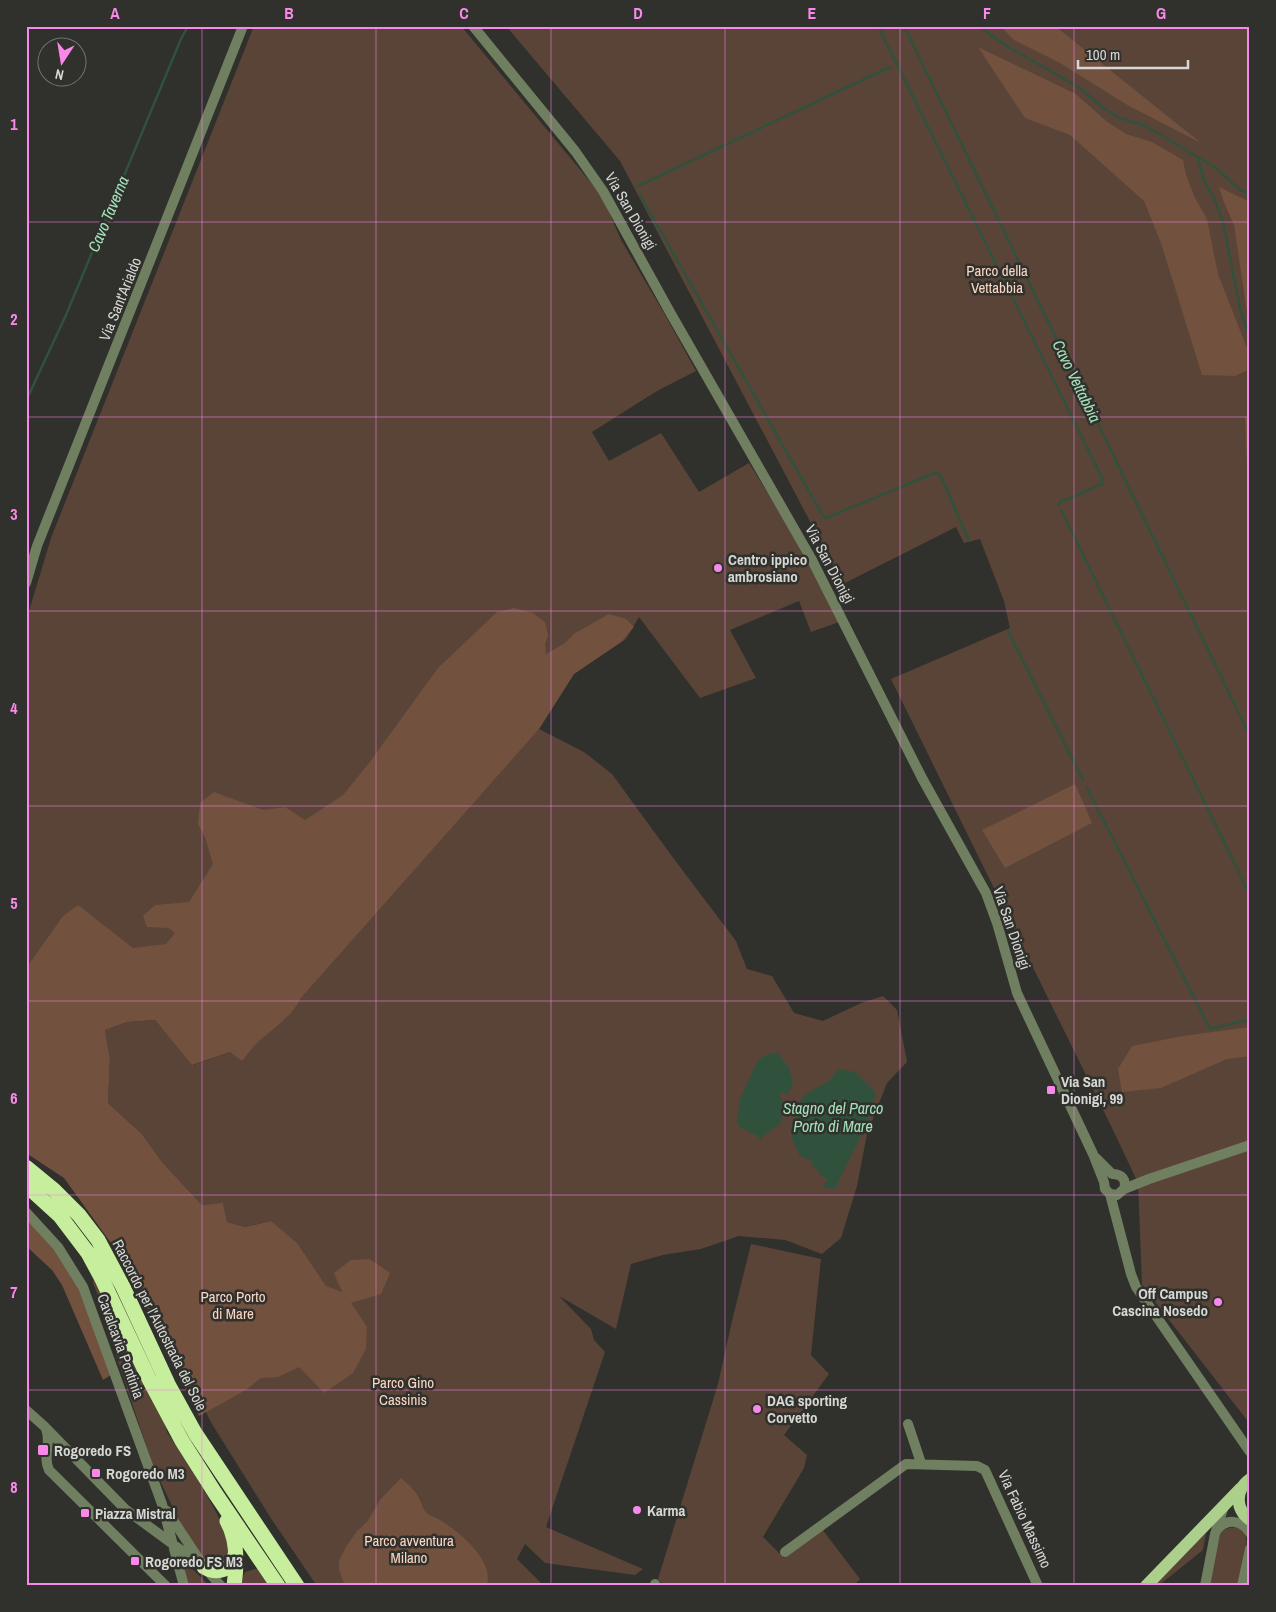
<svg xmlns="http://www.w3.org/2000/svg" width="1276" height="1612" font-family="'Archivo Narrow',sans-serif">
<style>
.green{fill:#5a4437}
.forest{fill:#72513e}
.water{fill:#30523d}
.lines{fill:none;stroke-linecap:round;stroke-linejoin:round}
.stream{stroke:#30523d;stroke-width:2.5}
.minor{stroke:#6f7f5f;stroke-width:10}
.major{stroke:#adcf8c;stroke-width:12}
.highway{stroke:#c6ee9d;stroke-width:15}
.grid{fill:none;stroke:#f888ea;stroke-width:1;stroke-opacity:0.55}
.poi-dot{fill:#f888ea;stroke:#30302c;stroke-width:2}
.labels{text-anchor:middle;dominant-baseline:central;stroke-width:5;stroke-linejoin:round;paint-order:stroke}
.street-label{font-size:15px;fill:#d7d7d5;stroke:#30302c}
.park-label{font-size:15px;fill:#fbd6c2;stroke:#30302c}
.poi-label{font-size:15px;font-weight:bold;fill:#d7d7d5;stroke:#30302c;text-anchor:start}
.water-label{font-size:16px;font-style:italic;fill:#a4e2ba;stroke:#30302c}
.neatline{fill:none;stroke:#f888ea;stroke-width:2}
.grid-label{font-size:16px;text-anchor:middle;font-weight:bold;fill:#f888ea}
</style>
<rect width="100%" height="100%" fill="#30302c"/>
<!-- green -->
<path class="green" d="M254,26H461L602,196L621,240L665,315L696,371L657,391L592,432L609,461L661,433L699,492L749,463L811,562L842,621L811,632L799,601L730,630L756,678L700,698L639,617L626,639L574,674L539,729L584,752L612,774L674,859L736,941L747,969L772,976L794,1013L823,1021L861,1003L883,996L897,1010L907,1062L887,1083L867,1134L857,1186L841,1238L822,1254L785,1240L739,1236L701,1249L663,1255L631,1264L616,1329L559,1296L591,1329L594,1340L605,1352L546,1527L643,1569L635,1575L545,1563L525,1544L517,1559L544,1586H317L272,1520L212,1424L180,1362L271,1221L245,1227L227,1222L223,1204L202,1205L162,1162L142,1134L108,1103L110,1059L105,1030L127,1022L155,1020L193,1065L230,1052L62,917L26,968V621L51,538Z
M506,26H1250V1424L1142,1285L1138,1183L1113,1130L891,679L1010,628L1004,601L980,539L964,543L956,527L843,584L620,161Z
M751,1244L821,1259L811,1355L829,1374L784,1435L807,1455L804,1468L763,1537L784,1558L822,1529L860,1579L853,1586H664L658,1579L718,1384L732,1321Z
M94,1275L163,1415L167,1432C181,1454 231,1527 230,1550C230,1554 226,1560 225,1564L206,1562L182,1527L153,1466L104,1319L102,1306L93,1283Z
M1236,1527L1244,1531C1251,1547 1243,1569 1239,1586H1208L1221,1531L1229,1528Z
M1206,1533L1203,1550L1158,1586H1153Z
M179,1556L210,1586H189Z
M259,1568L272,1586H239L245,1572Z"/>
<!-- forest -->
<path class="forest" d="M1000,26H1055L1201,143L1129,106L1060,63L1014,40Z
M978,47L1076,94L1106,121L1126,134L1152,142L1183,160L1186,175L1195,198L1207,219L1218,274L1250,356V369L1235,376L1202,375L1161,243L1144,201L1070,135L1025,118Z
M1219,187L1250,202V318L1247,312L1234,225L1223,200Z
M1250,416V477L1247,465L1245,417Z
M514,608L533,613L545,622L548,635L545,644L546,654L565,643L575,633L609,614L626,619L634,627L621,642L574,674L539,729L300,999C292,1017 272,1029 258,1042C252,1048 247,1055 242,1061L230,1052L192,1065L155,1020L127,1022L105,1030L110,1059L108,1103L142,1134L162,1162L202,1205L223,1203L227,1222L245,1227L271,1221L297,1243L326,1286L342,1292L334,1273L351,1260L370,1259L390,1273L381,1294L351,1303L367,1327L366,1349L353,1373L324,1393L299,1367L278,1377L261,1378L246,1390L199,1416L160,1337L129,1268L64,1178L26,1153V968L62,917L78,905L133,948L166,944L175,933L169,928L147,927L143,916L155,905L189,902L213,864L205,837L198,824L200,803L214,792L263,810L285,807L305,820L343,795L369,763L438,668L497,612Z
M1075,784L1092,823L1005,868L982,830Z
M1250,1027V1056L1227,1059L1161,1088L1122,1092L1118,1069L1132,1046L1183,1036Z
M26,1217L59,1254L77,1285L111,1375L103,1380L62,1285L52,1270L26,1246Z
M401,1478C408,1484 415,1490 419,1498C421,1502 423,1509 426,1512C429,1516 436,1517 440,1520C457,1530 497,1562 486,1586H345L339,1570V1561L346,1547L357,1531L367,1522L380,1500Z"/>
<!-- water -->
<path class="water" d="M777,1052L789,1068L793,1082L788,1094L778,1093L784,1104L780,1125C771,1127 769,1134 762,1137L761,1141L757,1135C750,1134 747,1129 740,1128L737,1121L740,1100L755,1066L758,1060L766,1055Z
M839,1069L855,1072L876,1093L868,1121L835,1189L823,1187L828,1179L819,1175L820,1170L813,1168L812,1161L800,1156C782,1122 798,1129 801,1099L811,1091L829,1081Z"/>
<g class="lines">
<!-- stream -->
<path class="stream" d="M878,26L1102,478V484L1059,503L1058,505
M904,26L1250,736
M978,26L1010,48L1080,88L1102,107L1120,118L1146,126L1216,168L1239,189L1250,194
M1198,158L1204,181L1214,198L1223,222L1241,313L1250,338
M636,187L890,67
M640,195L823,516L826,518L937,472L940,474L969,541
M26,401L66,315L181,39L188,26
M1061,510L1250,895
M1008,631L1083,780
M1087,788L1208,1025L1211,1028H1215L1250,1019"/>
<!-- minor -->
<path class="minor" d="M473,26L575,151L603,191L671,314L812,560L922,778L986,893L997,923L1017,993L1093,1154L1104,1182L1105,1189L1110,1194L1131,1274L1136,1287L1250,1452
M26,583L37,546L243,26
M1096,1158L1112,1174C1122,1174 1127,1180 1124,1189
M1110,1194L1117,1195L1124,1189L1149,1179L1250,1145
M26,1212L58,1247L83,1287L162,1504L184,1586
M26,1410L44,1426L125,1509L204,1567L221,1586
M908,1424L921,1463
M46,1429C52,1444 42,1456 49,1470L166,1586
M167,1511L200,1561
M1216,1531C1226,1518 1241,1519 1250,1533
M785,1552L906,1464L977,1466L985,1470L1038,1586
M655,1584L656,1586
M1205,1586L1215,1534L1224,1506
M1242,1586L1250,1549"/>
<!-- major -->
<path class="major" d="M1250,1479C1235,1490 1235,1509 1250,1520
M1146,1586L1241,1488"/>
<!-- highway -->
<path class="highway" d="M26,1167L54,1190L79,1215L98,1240L123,1287L168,1384L195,1433L297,1586
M26,1185L60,1216L88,1253L102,1279L149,1379L182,1441L215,1493L278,1586
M227,1521C238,1540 237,1565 234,1586
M204,1567C218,1575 231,1570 235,1555"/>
</g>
<!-- grid -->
<path class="grid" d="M202,26V1586M376,26V1586M551,26V1586M725,26V1586M900,26V1586M1074,26V1586M26,222H1250M26,417H1250M26,611H1250M26,806H1250M26,1001H1250M26,1195H1250M26,1390H1250"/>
<!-- markers -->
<g class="poi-dot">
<circle cx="718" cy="568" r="5"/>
<rect x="1046" y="1085" width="10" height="10" rx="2.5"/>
<circle cx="1218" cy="1302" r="5"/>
<circle cx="757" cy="1409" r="5"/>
<rect x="37" y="1444" width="12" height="12" rx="2.5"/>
<rect x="91" y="1468" width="10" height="10" rx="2.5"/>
<circle cx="637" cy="1510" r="5"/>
<rect x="80" y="1508" width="10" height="10" rx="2.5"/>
<rect x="130" y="1556" width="10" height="10" rx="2.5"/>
</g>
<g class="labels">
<!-- street labels -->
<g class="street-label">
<text transform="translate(631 211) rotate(60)">Via San Dionigi</text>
<text transform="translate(120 299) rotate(-68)">Via Sant'Arialdo</text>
<text transform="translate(830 564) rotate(62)">Via San Dionigi</text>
<text transform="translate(1012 928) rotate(71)">Via San Dionigi</text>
<text transform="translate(160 1325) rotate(63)">Raccordo per l'Autostrada del Sole</text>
<text transform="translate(121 1346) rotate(70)">Cavalcavia Pontinia</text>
<text transform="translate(1025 1519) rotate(65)">Via Fabio Massimo</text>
</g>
<!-- park labels -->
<g class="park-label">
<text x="997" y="270">Parco della<tspan x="997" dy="17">Vettabbia</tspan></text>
<text x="233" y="1296">Parco Porto<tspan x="233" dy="17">di Mare</tspan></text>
<text x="403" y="1382">Parco Gino<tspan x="403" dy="17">Cassinis</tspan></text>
<text x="409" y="1540">Parco avventura<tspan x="409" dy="17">Milano</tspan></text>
</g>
<!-- poi labels -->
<g class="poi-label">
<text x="728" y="559">Centro ippico<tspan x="728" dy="17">ambrosiano</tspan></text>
<text x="1061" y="1081">Via San<tspan x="1061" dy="17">Dionigi, 99</tspan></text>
<text x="1208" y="1293" text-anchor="end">Off Campus<tspan x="1208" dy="17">Cascina Nosedo</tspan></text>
<text x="767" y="1400">DAG sporting<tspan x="767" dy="17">Corvetto</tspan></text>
<text x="54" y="1450">Rogoredo FS</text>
<text x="106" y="1473">Rogoredo M3</text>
<text x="647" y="1510">Karma</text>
<text x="95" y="1513">Piazza Mistral</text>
<text x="145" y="1561">Rogoredo FS M3</text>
</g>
<!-- water labels -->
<g class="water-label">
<text transform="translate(108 214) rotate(-67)">Cavo Taverna</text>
<text transform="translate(1077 381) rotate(64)">Cavo Vettabbia</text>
<text x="833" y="1108">Stagno del Parco<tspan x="833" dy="18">Porto di Mare</tspan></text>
</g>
</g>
<!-- border -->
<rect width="1276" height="1612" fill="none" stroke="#30302c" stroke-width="55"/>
<!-- north arrow -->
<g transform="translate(62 62) rotate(192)"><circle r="24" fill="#30302c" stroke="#737370"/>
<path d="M0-4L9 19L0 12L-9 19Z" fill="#f888ea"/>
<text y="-8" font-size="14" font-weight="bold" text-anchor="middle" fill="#d7d7d5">N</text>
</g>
<!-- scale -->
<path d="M1078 60v8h110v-8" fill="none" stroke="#d7d7d5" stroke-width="2.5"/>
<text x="1086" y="60" font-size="15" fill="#d7d7d5" stroke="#30302c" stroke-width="4" paint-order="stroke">100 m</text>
<rect x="28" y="28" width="1220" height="1556" class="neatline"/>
<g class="grid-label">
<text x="115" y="19">A</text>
<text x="289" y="19">B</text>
<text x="464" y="19">C</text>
<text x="638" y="19">D</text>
<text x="812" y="19">E</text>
<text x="987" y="19">F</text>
<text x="1161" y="19">G</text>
<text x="14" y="130">1</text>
<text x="14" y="325">2</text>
<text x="14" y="520">3</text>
<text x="14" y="714">4</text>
<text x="14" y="909">5</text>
<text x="14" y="1104">6</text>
<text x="14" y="1298">7</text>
<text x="14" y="1493">8</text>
</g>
</svg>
